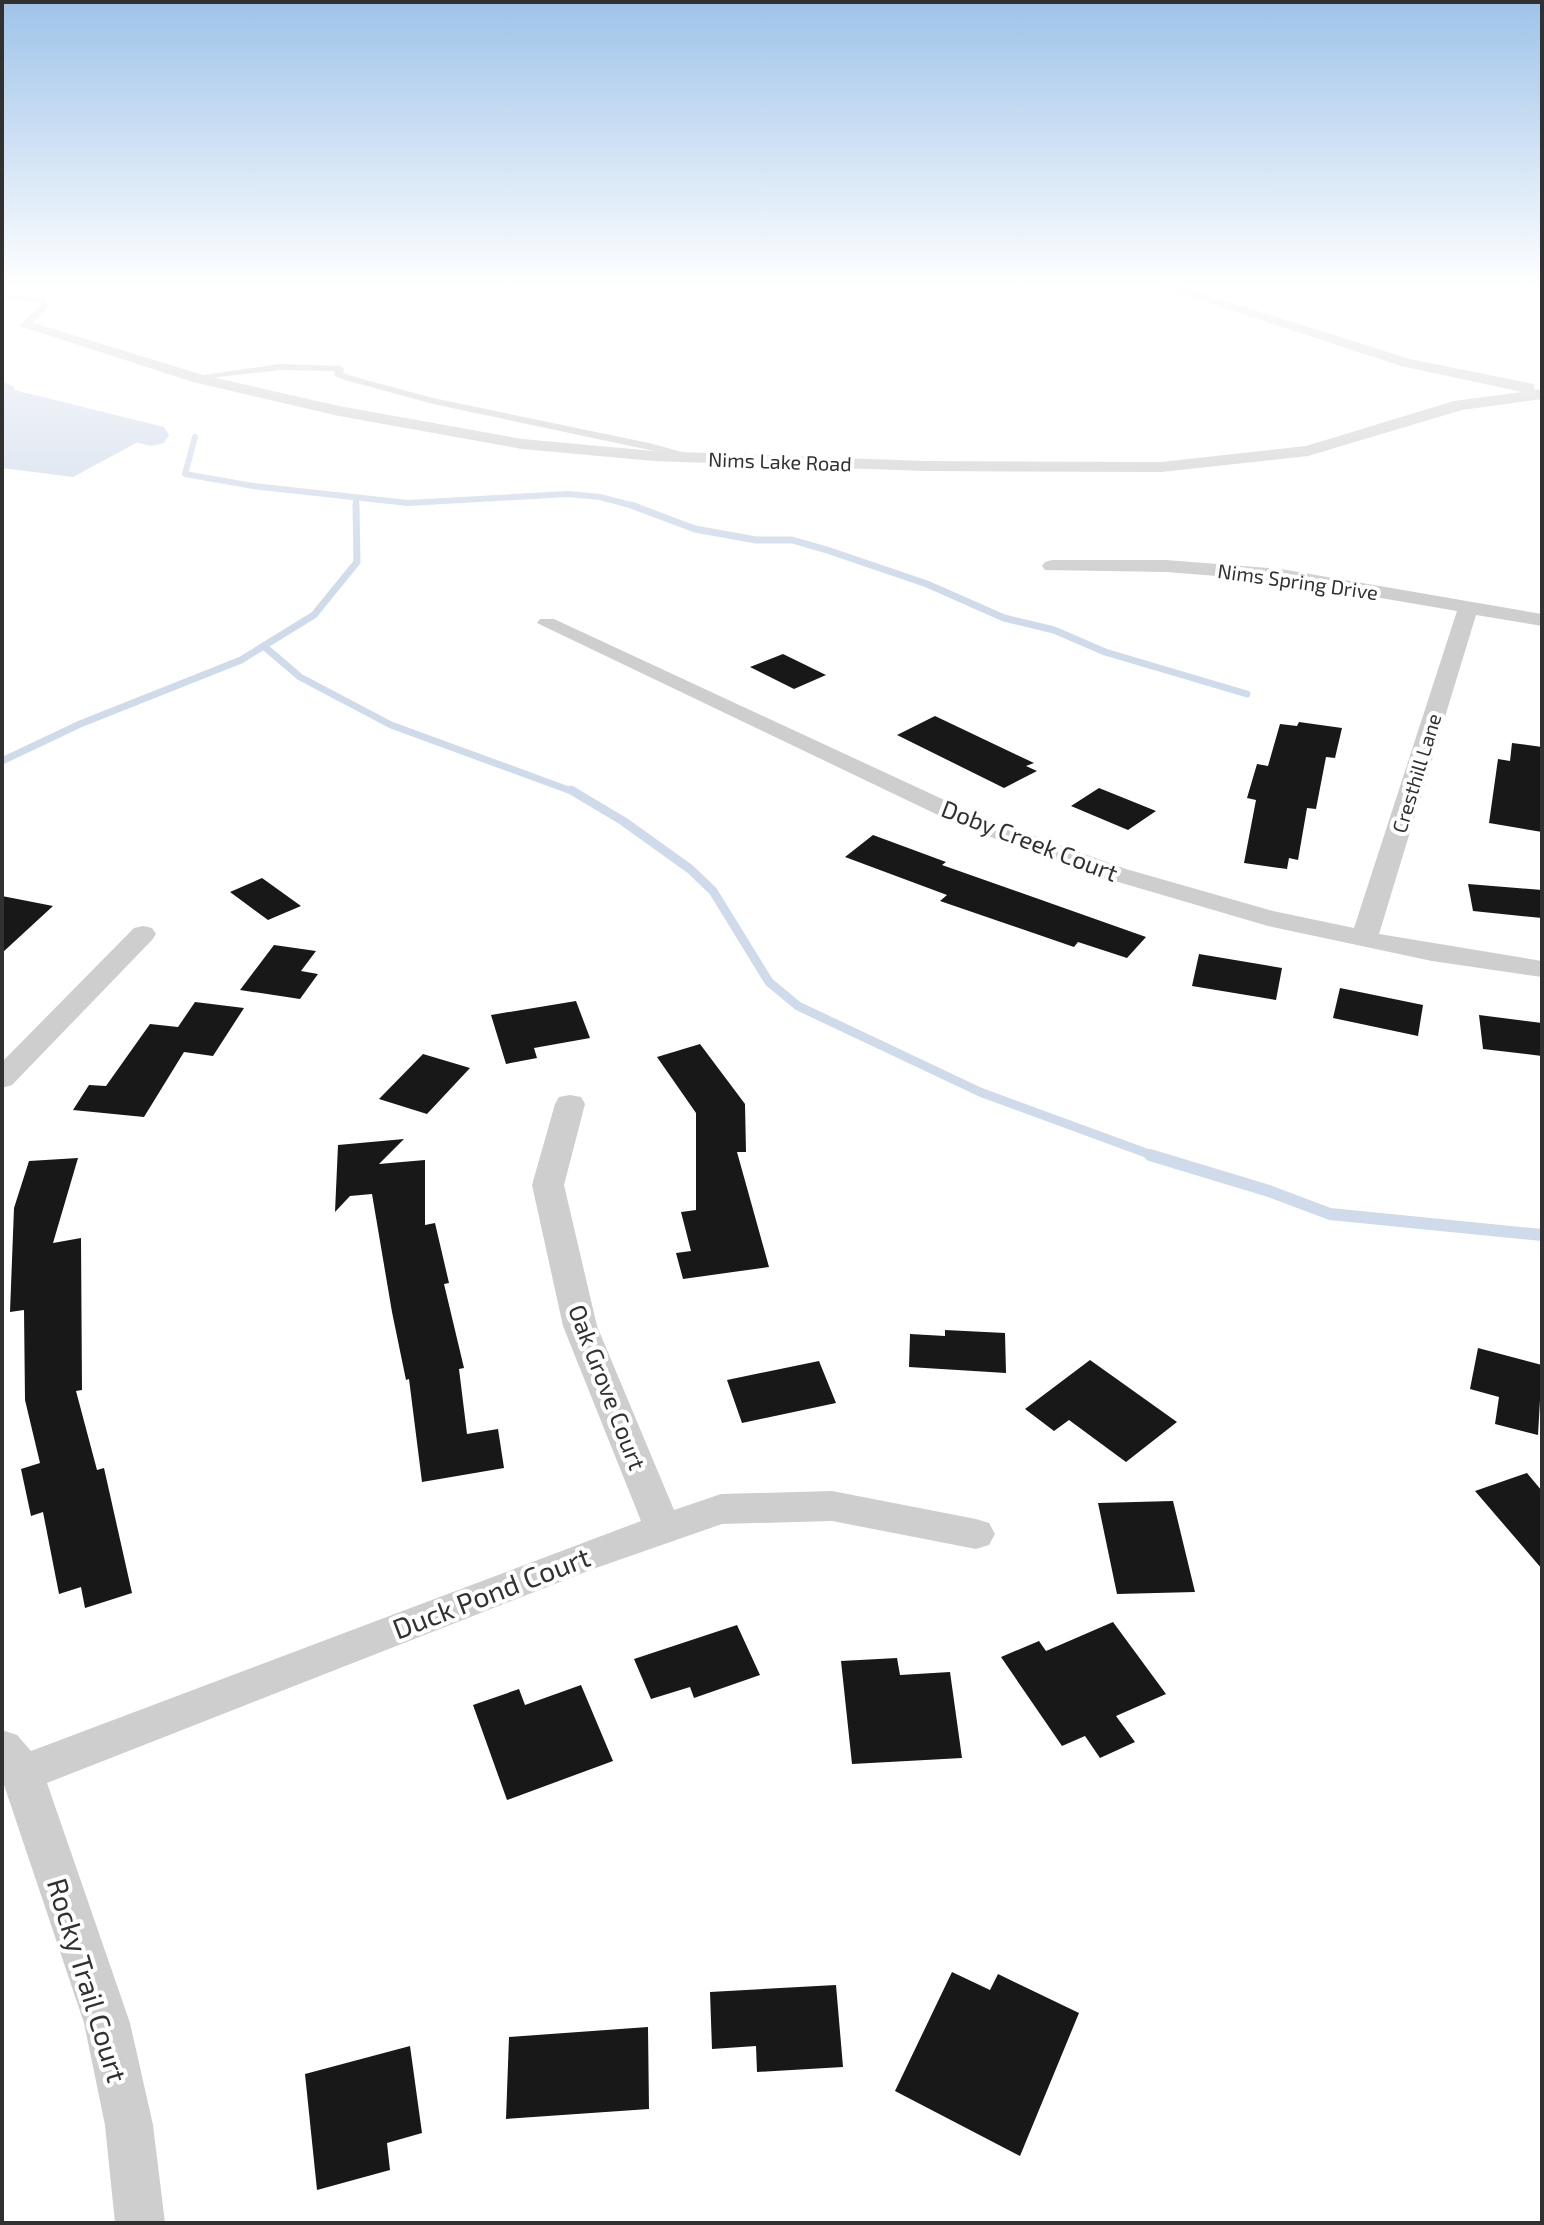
<svg xmlns="http://www.w3.org/2000/svg" width="1544" height="2225" font-family="'Exo 2',sans-serif">
<style>
.water{fill:#cfdaea}
.lines{fill:none;stroke-linecap:round;stroke-linejoin:round}
.stream-far3{stroke:#cfdaea;stroke-width:6}
.stream-far2{stroke:#cfdaea;stroke-width:7}
.stream-far1{stroke:#cfdaea;stroke-width:9}
.stream{stroke:#cfdaea;stroke-width:12}
.river{fill:#cfdaea;fill-rule:evenodd}
.building{fill:#181818}
.service{fill:#cecece;fill-rule:evenodd}
.minor{fill:#cecece;fill-rule:evenodd}
.labels{text-anchor:middle;dominant-baseline:central;stroke-width:8;stroke-linejoin:round;paint-order:stroke}
.far-street-label{font-size:20px;fill:#313131;stroke:#fff}
.street-label{font-size:24px;fill:#313131;stroke:#fff}
.near-street-label{font-size:28px;fill:#313131;stroke:#fff}
</style>
<rect width="100%" height="100%" fill="#fff"/>
<!-- water -->
<path class="water" d="M2,381L14,387L15,397L37,409L141,422L151,435L73,477L2,468Z"/>
<g class="lines">
<!-- stream-far3 -->
<path class="stream-far3" d="M195,437L185,474L253,486L408,503L568,494L600,497L638,507
M356,497V507"/>
<!-- stream-far2 -->
<path class="stream-far2" d="M631,505L695,529L756,540H792L827,550L927,584L1004,618L1054,630L1105,652L1247,694
M266,648L300,677L391,725L574,792
M2,761L80,724L241,660L314,615L357,562L356,505"/>
<!-- stream-far1 -->
<path class="stream-far1" d="M571,790L623,821L690,869L713,891L769,982L798,1006L980,1092L1157,1157"/>
<!-- stream -->
<path class="stream" d="M1150,1155L1269,1191L1330,1214L1542,1235"/>
<!-- river -->
<path class="river" d="M2,387L164,427L169,435L164,443L151,446L2,407Z"/>
</g>
<!-- building -->
<path class="building" d="M783,654L826,675L794,689L750,667Z
M935,716L1034,763L1026,766L1037,771L1004,788L897,735Z
M1299,722L1342,728L1335,758L1326,757L1316,809L1307,808L1298,860L1289,858L1287,869L1244,863L1256,800L1247,798L1257,764L1268,766L1280,724L1297,726Z
M1512,743L1542,747V832L1489,823L1498,759L1510,761Z
M1099,788L1156,811L1128,830L1071,806Z
M873,835L946,862L942,865L1146,937L1127,958L1078,942L1074,947L940,901L947,895L845,857Z
M262,878L301,906L268,920L230,892Z
M1468,884L1542,890V918L1473,911Z
M2,896L53,906L2,953Z
M274,945L316,951L301,971L318,974L300,999L240,990Z
M1199,954L1282,968L1276,1000L1192,986Z
M1340,988L1423,1005L1418,1036L1333,1018Z
M576,1001L590,1038L534,1048L537,1058L506,1064L491,1015Z
M195,1002L244,1008L213,1056L184,1052L144,1117L73,1110L89,1085L106,1086L150,1024L178,1027Z
M1479,1015L1542,1023V1056L1483,1049Z
M700,1044L745,1104L746,1152H737L769,1267L683,1279L676,1253L691,1251L681,1212L696,1210V1113L657,1057Z
M423,1054L470,1068L427,1114L379,1099Z
M404,1139L379,1164L425,1160V1225L435,1223L449,1283L444,1284L464,1368L459,1369L467,1434L498,1429L504,1468L422,1482L409,1379L406,1380L392,1312L372,1194L350,1196L335,1212L338,1145Z
M78,1158L53,1243L81,1238L82,1390L76,1391L97,1470L104,1468L132,1593L85,1608L81,1587L59,1594L43,1512L31,1516L21,1469L40,1463L25,1400L24,1310L10,1312L14,1208L29,1161Z
M945,1330L1005,1333L1006,1373L909,1367L910,1334L945,1336Z
M1478,1348L1542,1365L1538,1435L1495,1424L1499,1397L1470,1389Z
M1090,1360L1177,1422L1126,1462L1069,1420L1054,1431L1025,1409Z
M819,1361L836,1403L742,1423L727,1380Z
M1527,1473L1542,1491V1569L1475,1491Z
M1173,1501L1195,1592L1117,1594L1098,1503Z
M1113,1622L1166,1694L1116,1716L1135,1742L1100,1758L1085,1736L1062,1746L1001,1657L1039,1641L1046,1651Z
M737,1625L760,1675L694,1698L690,1687L651,1699L634,1659Z
M897,1658L900,1675L950,1672L962,1758L852,1764L841,1661Z
M581,1685L613,1761L507,1800L473,1705L519,1689L525,1705Z
M952,1972L990,1990L998,1974L1079,2013L1020,2156L895,2091Z
M836,1985L843,2067L757,2072L756,2046L712,2049L710,1992Z
M648,2027L649,2109L506,2119L509,2037Z
M410,2046L422,2133L387,2143L390,2170L317,2190L305,2074Z"/>
<g class="lines">
<!-- service -->
<path class="service" d="M2,294L47,299V308L28,327H22V323L39,307L40,303L2,298Z
M280,364L340,366L344,369L343,373L351,376L433,398L649,443L697,456L692,459L433,404L345,380L335,376L334,371L280,370L193,380L189,377Z"/>
<!-- minor -->
<path class="minor" d="M1154,285H1175L1410,359L1534,384L1535,390L1542,389V399L1462,410L1308,456L1161,472L924,471L654,461L522,449L339,416L193,382L17,325L30,322L203,375L339,406L522,439L654,451L924,461L1161,462L1306,446L1454,401L1522,392L1401,366Z
M1052,560H1166L1281,569L1542,614V626L1476,615L1379,934L1542,961V977L1432,961L1268,926L1108,879L963,827L537,623L540,619H554L981,817L1126,869L1273,911L1354,928L1457,611L1281,581L1166,572L1045,570L1042,566L1045,562Z
M143,926L152,928L156,934L152,940L12,1085L2,1088V1062L134,928Z
M570,1095L581,1097L585,1104L564,1185L597,1326L674,1510L721,1494L832,1491L976,1519L989,1523L995,1534L989,1545L976,1549L832,1521L722,1524L593,1569L47,1783L130,2023L153,2125L165,2223H115L105,2125L84,2023L2,1779V1730L17,1735L31,1751L641,1521L563,1326L532,1185L555,1104L559,1097Z"/>
</g>
<!-- sky -->
<linearGradient id="sky" x2="0" y2="1"><stop stop-color="#9ec3e9"/><stop offset="0.48" stop-color="#fff"/><stop offset="1" stop-color="#fff" stop-opacity="0"/></linearGradient>
<rect width="1544" height="596" fill="url(#sky)"/>
<g class="labels">
<!-- far-street labels -->
<g class="far-street-label">
<text transform="translate(780 461) rotate(2)">Nims Lake Road</text>
<text transform="translate(1298 581) rotate(8)">Nims Spring Drive</text>
<text transform="translate(1416 773) rotate(-73)">Cresthill Lane</text>
</g>
<!-- street labels -->
<g class="street-label">
<text transform="translate(1030 840) rotate(21)">Doby Creek Court</text>
<text transform="translate(608 1387) rotate(69)">Oak Grove Court</text>
</g>
<!-- near-street labels -->
<g class="near-street-label">
<text transform="translate(491 1592) rotate(-21)">Duck Pond Court</text>
<text transform="translate(88 1980) rotate(73)">Rocky Trail Court</text>
</g>
</g>
<!-- border -->
<rect width="1544" height="2225" fill="none" stroke="#313131" stroke-width="8"/>
</svg>
